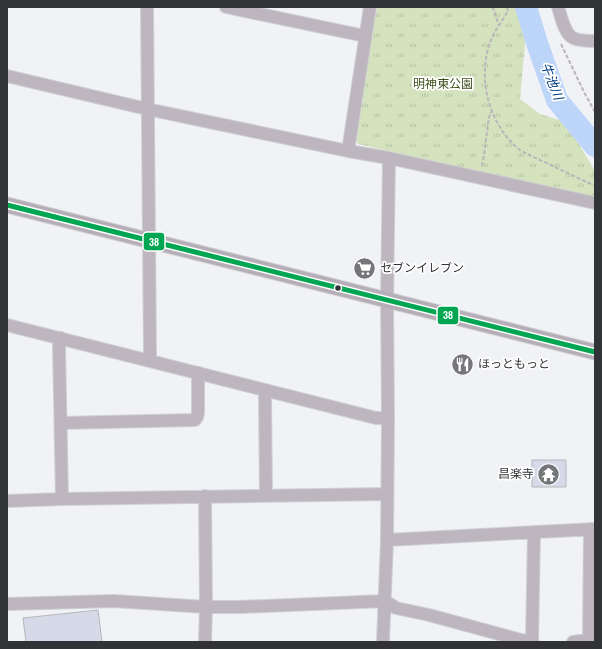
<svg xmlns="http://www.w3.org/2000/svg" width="602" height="649" font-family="'Archivo Narrow','Noto Sans JP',sans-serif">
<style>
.park{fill:url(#park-tufts)}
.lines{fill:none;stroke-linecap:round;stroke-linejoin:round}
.river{stroke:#bcd5f9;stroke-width:22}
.building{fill:#d6d9e8;stroke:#b6b7ba}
.minor-casing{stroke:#cfd0d3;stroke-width:14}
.major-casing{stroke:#cfd0d3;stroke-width:17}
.path{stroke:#b9b6ba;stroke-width:2;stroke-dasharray:4 2;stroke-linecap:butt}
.minor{stroke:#bdb6be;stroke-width:12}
.major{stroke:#b6aeb7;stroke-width:15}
.bus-1-casing{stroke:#fff;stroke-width:8}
.bus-1{stroke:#00a651;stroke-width:5}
.bus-dot{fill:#323336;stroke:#fff;stroke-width:1.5}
.labels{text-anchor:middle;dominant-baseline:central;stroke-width:3.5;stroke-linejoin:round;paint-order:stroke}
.park-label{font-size:12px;fill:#3f4f1c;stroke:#fff}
.poi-label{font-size:12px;fill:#323336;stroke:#fff;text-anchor:start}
.water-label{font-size:13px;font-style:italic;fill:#003c81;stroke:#fff}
.line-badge{stroke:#fff;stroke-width:1.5}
.badge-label{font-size:11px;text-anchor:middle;font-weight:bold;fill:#fff}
</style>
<defs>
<pattern id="park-tufts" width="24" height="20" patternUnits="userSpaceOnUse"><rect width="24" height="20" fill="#d4e2be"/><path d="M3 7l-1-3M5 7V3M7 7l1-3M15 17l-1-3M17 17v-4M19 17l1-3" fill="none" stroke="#b6c2a4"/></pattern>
</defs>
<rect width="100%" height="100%" fill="#f1f2f6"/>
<!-- park -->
<path class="park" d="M377,7H515L526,33L520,99L540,114L566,122L595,171V198L358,144L354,138Z"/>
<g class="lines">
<!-- river -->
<path class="river" d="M526,7L537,43L557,100L595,146"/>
</g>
<!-- building -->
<path class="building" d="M532,460H566V487H532Z
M98,610L102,642H26L23,618Z"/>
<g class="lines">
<defs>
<path id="minor" d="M147,7L150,354L148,360
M226,7L365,36
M558,7C561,16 564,33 573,38C579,41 588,41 595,41
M7,76L147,109L348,151L389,158L595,203
M348,151L370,7
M7,325L376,418H388
M61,338L59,346L62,499
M61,423L195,420L197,417L198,413V380L199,373
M205,496L206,607L205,642
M266,496L265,397L267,391
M7,501L62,499L387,494
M387,540L595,529
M7,604L114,601L206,607H239L385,601L396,608L429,615L521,640L533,642
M589,640L590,529
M383,642L387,540L388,418L387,301L389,158
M532,642L534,532
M573,642L595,639"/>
<path id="major" d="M7,205L595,352"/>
</defs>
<!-- minor casing -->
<use href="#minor" class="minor-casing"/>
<!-- major casing -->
<use href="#major" class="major-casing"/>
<!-- path -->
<path class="path" d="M492,7L494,10L499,26
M507,7L508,11C503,20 495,30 491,40C476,78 489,126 521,151L595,186
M561,44L585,94L595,112
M482,166L484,155L489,117L491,112"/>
<!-- minor -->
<use href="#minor" class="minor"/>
<!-- major -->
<use href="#major" class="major"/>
<defs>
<path id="bus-1" d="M7,205L595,352"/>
</defs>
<!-- bus-1 casing -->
<use href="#bus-1" class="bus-1-casing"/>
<!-- bus-1 -->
<use href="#bus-1" class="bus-1"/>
</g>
<!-- icons -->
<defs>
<symbol id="supermarket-disc" viewBox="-11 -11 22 22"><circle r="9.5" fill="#757679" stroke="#fff"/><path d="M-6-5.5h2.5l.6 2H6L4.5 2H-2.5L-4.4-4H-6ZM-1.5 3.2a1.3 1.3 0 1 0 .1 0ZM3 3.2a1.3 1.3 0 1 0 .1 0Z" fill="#fff"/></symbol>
<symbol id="restaurant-disc" viewBox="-11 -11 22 22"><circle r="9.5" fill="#757679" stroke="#fff"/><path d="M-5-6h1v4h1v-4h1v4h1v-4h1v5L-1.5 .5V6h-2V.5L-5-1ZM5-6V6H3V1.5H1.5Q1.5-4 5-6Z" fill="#fff"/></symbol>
<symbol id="temple-disc" viewBox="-11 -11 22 22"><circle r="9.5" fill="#757679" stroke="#fff"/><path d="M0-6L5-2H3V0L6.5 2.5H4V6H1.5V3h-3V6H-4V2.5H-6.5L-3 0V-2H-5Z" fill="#fff"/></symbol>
</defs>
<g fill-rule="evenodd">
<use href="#supermarket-disc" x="352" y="256" width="25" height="25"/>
<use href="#restaurant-disc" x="450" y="352" width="25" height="25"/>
<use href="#temple-disc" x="536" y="462" width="25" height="25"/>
</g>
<!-- markers -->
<circle class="bus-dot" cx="338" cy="288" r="3.5"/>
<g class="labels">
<!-- park labels -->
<g class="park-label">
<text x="443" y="84">明神東公園</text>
</g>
<!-- poi labels -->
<g class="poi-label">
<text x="380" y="268">セブンイレブン</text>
<text x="478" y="364">ほっともっと</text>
<text x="534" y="474" text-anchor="end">昌楽寺</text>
</g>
<!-- water labels -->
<g class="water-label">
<text transform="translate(552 81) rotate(69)">牛池川</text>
</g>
</g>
<g class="line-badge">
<rect x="143" y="232" width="22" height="19" rx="4" fill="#00a651"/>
<rect x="437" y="306" width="22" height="19" rx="4" fill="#00a651"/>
</g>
<g class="badge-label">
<text x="154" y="246">38</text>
<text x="448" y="319">38</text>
</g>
<!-- border -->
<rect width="602" height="649" fill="none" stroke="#323336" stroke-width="16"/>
</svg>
